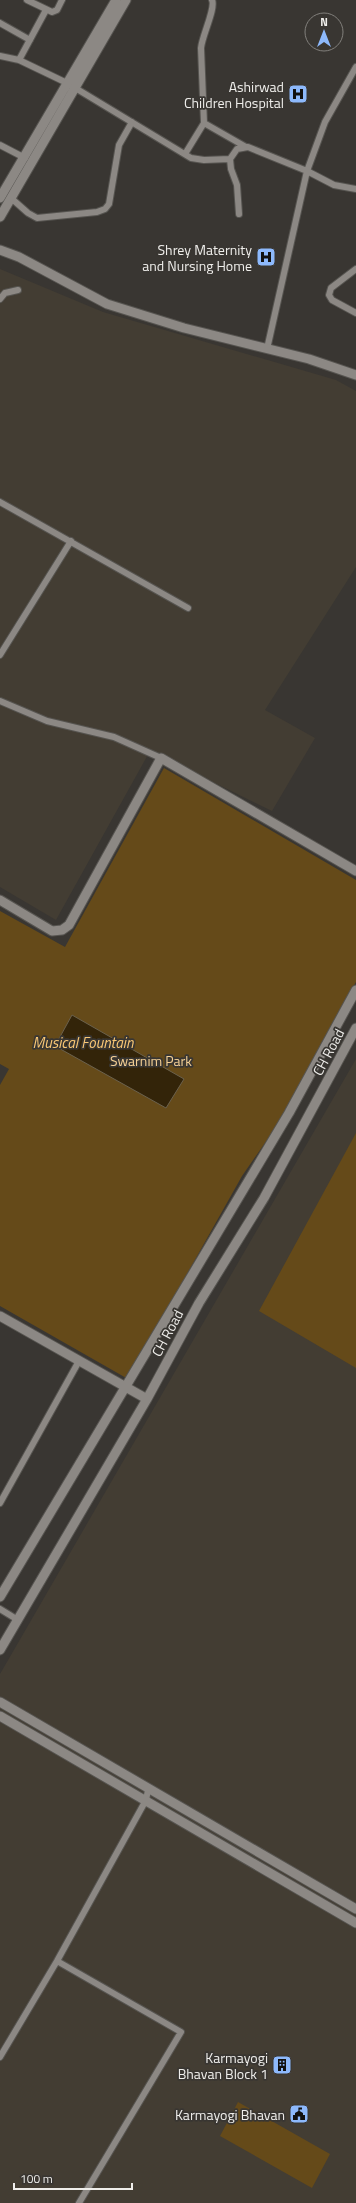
<svg xmlns="http://www.w3.org/2000/svg" width="356" height="2203" font-family="'Titillium Web',sans-serif">
<style>
.built{fill:#433d33}
.green{fill:#654a19}
.water{fill:#332409;stroke:#6b614d}
.lines{fill:none;stroke-linecap:round;stroke-linejoin:round}
.street-casing{stroke:#565450;stroke-width:8}
.secondary-casing{stroke:#565450;stroke-width:11}
.street{stroke:#8c8884;stroke-width:6}
.secondary{stroke:#8c8884;stroke-width:9}
.labels{text-anchor:middle;dominant-baseline:central;stroke-width:3.5;stroke-linejoin:round;paint-order:stroke}
.poi-label{font-size:14px;fill:#efeeeb;stroke:#393632;text-anchor:end}
.street-label{font-size:14px;fill:#efeeeb;stroke:#393632}
.park-label{font-size:14px;fill:#f7d296;stroke:#393632}
.water-label{font-size:15px;font-style:italic;fill:#fac875;stroke:#393632}
</style>
<rect width="100%" height="100%" fill="#393632"/>
<!-- built -->
<path class="built" d="M0,269L103,312L336,380L356,391V567L265,710L315,738L272,811L150,751L56,920L0,887Z
M356,1059V2203H0V1674Z"/>
<!-- green -->
<path class="green" d="M164,768L356,880V982L276,1127L242,1176L128,1379L0,1306V1085L9,1069L0,1064V911L65,947Z
M356,1133V1368L259,1311Z
M238,2102L330,2154L312,2188L220,2136Z"/>
<!-- water -->
<path class="water" d="M72,1015L184,1079L166,1108L55,1046Z"/>
<g class="lines">
<defs>
<path id="street" d="M27,0L52,12L57,10L62,0
M0,23L30,40
M0,56L19,60L67,83L191,158L204,160L230,159L237,149L248,147L307,171L334,185L356,189
M19,60L46,10
M204,123L246,147
M0,145L25,158
M185,154L204,123L201,48C202,36 216,8 212,0
M230,159L231,169L237,185L239,214
M11,198L28,213L37,218L97,212L105,209L109,204L119,145L132,122
M356,269L331,288L329,295L332,300L356,313
M0,299L5,293L18,290
M267,349L307,171L325,122L356,67
M0,502L188,608
M0,655L71,541
M0,701L47,721L114,737L161,758
M0,1503L79,1361
M0,1609L18,1620
M57,1961L181,2032L79,2203
M0,2057L57,1961L146,1800L148,1790"/>
<path id="secondary" d="M0,198L116,0
M0,217L126,0
M0,250L19,257L107,304L184,328L309,359L356,375
M0,900L52,931L62,930L69,925L161,758L356,871
M0,1316L147,1399
M0,1597L289,1113L356,990
M0,1650L147,1399L199,1303L264,1198L356,1028
M0,1702L356,1909
M0,1716L356,1923"/>
</defs>
<!-- street casing -->
<use href="#street" class="street-casing"/>
<!-- secondary casing -->
<use href="#secondary" class="secondary-casing"/>
<!-- street -->
<use href="#street" class="street"/>
<!-- secondary -->
<use href="#secondary" class="secondary"/>
</g>
<!-- icons -->
<defs>
<symbol id="hospital-square" viewBox="-11 -11 22 22"><rect x="-9" y="-9" width="18" height="18" rx="4" fill="#8db9fc" stroke="#393632"/><path d="M-5-5h3v3.5h4V-5h3V5h-3V1.5h-4V5h-3Z" fill="#111"/></symbol>
<symbol id="building-square" viewBox="-11 -11 22 22"><rect x="-9" y="-9" width="18" height="18" rx="4" fill="#8db9fc" stroke="#393632"/><path d="M-4-6H4V6H1V3H-1V6H-4ZM-2.5-4.3h1.7v1.8h-1.7ZM.8-4.3h1.7v1.8H.8ZM-2.5-1h1.7V.8h-1.7ZM.8-1h1.7V.8H.8Z" fill="#111"/></symbol>
<symbol id="civic-square" viewBox="-11 -11 22 22"><rect x="-9" y="-9" width="18" height="18" rx="4" fill="#8db9fc" stroke="#393632"/><path d="M-.6-6.5H3V-4.5H.6V-3L4-1V1h2V6H-6V1h2V-1L-.6-3ZM-1.2 2.5V6h2.4V2.5Z" fill="#111"/></symbol>
</defs>
<g fill-rule="evenodd">
<use href="#hospital-square" x="287" y="83" width="22" height="22"/>
<use href="#hospital-square" x="255" y="246" width="22" height="22"/>
<use href="#building-square" x="271" y="2054" width="22" height="22"/>
<use href="#civic-square" x="288" y="2103" width="22" height="22"/>
</g>
<g class="labels">
<!-- poi labels -->
<g class="poi-label">
<text x="284" y="86">Ashirwad<tspan x="284" dy="16">Children Hospital</tspan></text>
<text x="252" y="249">Shrey Maternity<tspan x="252" dy="16">and Nursing Home</tspan></text>
<text x="268" y="2057">Karmayogi<tspan x="268" dy="16">Bhavan Block 1</tspan></text>
<text x="285" y="2114">Karmayogi Bhavan</text>
</g>
<!-- street labels -->
<g class="street-label">
<text transform="translate(328 1052) rotate(-62)">CH Road</text>
<text transform="translate(167 1333) rotate(-62)">CH Road</text>
</g>
<!-- park labels -->
<g class="park-label">
<text x="151" y="1060">Swarnim Park</text>
</g>
<!-- water labels -->
<g class="water-label">
<text x="83" y="1042">Musical Fountain</text>
</g>
</g>
<!-- north arrow -->
<g transform="translate(324 32)"><circle r="19" fill="#393632" stroke="#82807c"/>
<path d="M0-3L7 15L0 10L-7 15Z" fill="#8db9fc"/>
<text y="-6" font-size="11" font-weight="bold" text-anchor="middle" fill="#efeeeb">N</text>
</g>
<!-- scale -->
<path d="M14 2183v6h118v-6" fill="none" stroke="#efeeeb" stroke-width="2"/>
<text x="20" y="2183" font-size="12" fill="#efeeeb" stroke="#393632" stroke-width="3" paint-order="stroke">100 m</text>
</svg>
